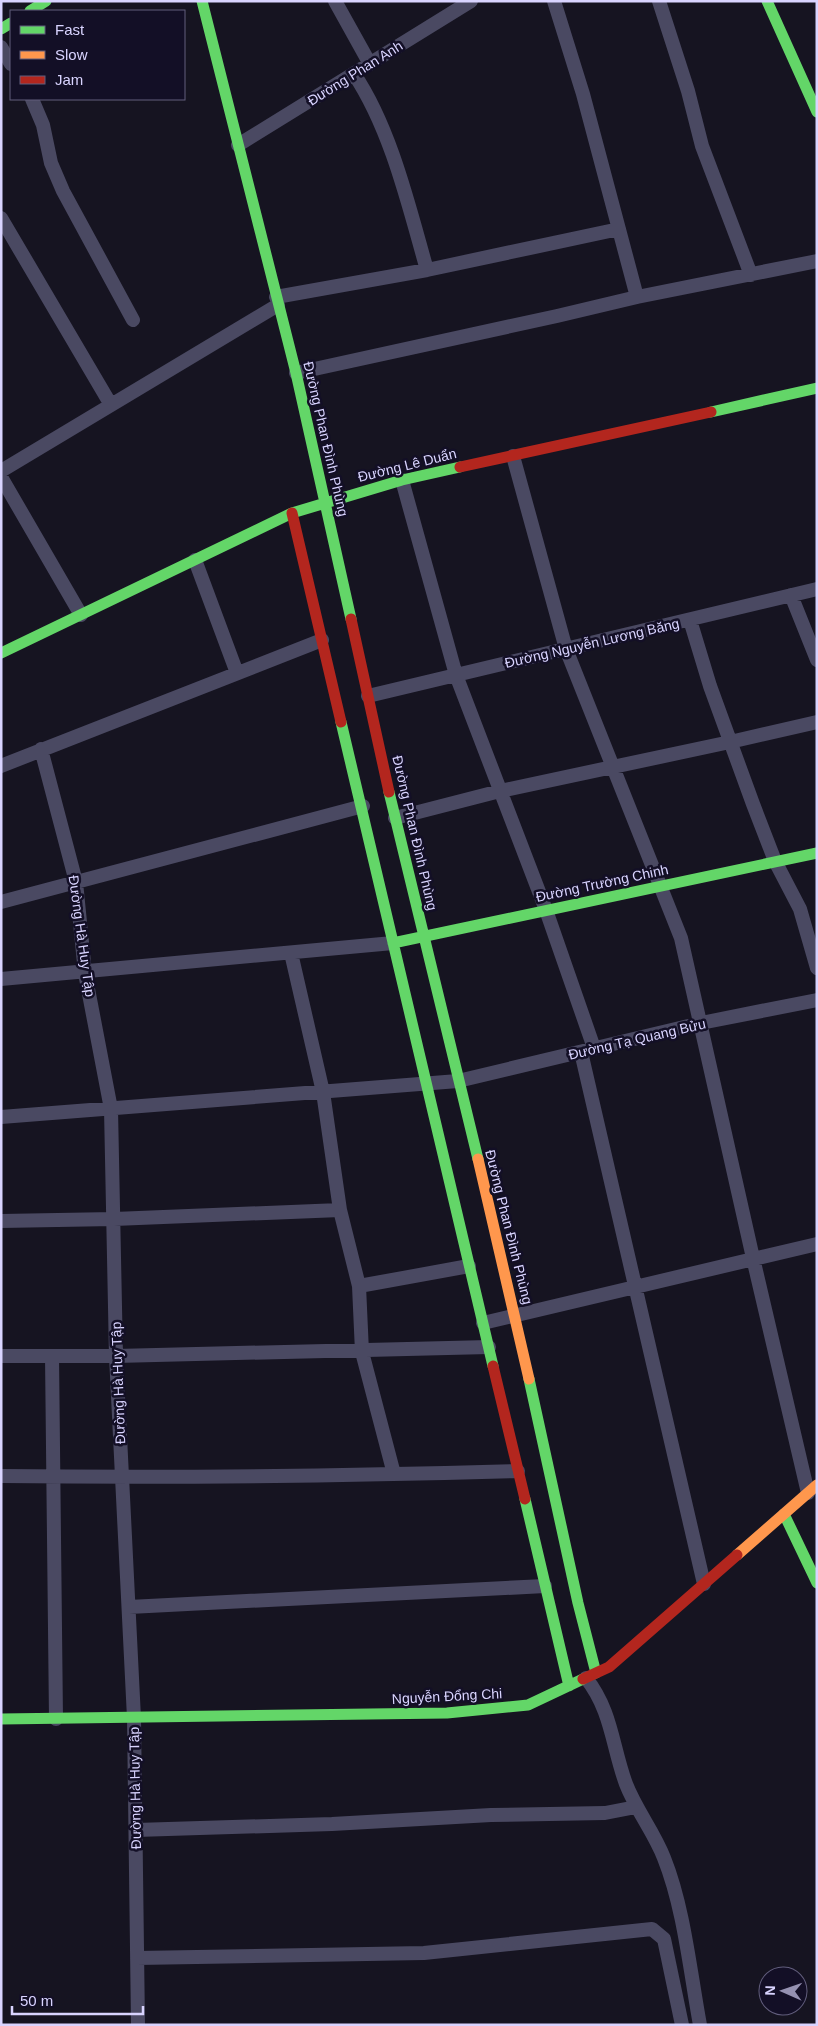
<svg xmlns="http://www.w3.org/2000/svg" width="818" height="2026" font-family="Arial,sans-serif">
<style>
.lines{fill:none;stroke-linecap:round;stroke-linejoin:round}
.street{stroke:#4a4962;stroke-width:14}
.fast{stroke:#63d668;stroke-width:11}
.slow{stroke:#ff974d;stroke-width:11}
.jam{stroke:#b3261e;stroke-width:11}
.labels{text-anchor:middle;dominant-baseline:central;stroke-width:5;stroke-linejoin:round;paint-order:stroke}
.street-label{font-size:14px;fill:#d9d4ff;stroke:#130f26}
</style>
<rect width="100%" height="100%" fill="#161421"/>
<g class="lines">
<!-- street -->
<path class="street" d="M335,1L370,64
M554,1L583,94L637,297
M659,1L688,91L702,146L751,275
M1,47L11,64
M354,74C391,129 409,207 427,270
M32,99L43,125L51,163L63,191L133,320
M238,145L471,1
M1,218L111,405
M276,297L427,270L619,229
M296,373L557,316L637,297L817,261
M513,456L566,649L681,938L753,1258L808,1493
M1,471L278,305
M1,477L81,615
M402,480L456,675L546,910L594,1048
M195,560L237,673
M791,595L817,660
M690,620L710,686L753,804L775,861L800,909L817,968
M368,696L817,589
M41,749L76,882L85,973L111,1109L116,1356L134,1718L138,2025
M1,766L322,640
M395,818L500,791L730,742L817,722
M1,902L363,806
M291,953L323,1092L340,1210L359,1286L362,1352L394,1474
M1,979L393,943
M581,1052L704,1584
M1,1117L458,1081L701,1023L817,1000
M1,1221L114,1219L340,1210
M359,1286L469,1266
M483,1323L817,1244
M1,1356H116L489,1347
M52,1356L56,1719
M1,1476C173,1478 346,1476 518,1471
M129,1607L545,1586
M586,1678C612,1711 612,1746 626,1784C636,1810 654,1832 664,1858C684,1908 690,1971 700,2025
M136,1830L332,1824L491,1815L605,1813L636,1807
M137,1958L424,1953L652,1929L664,1939L682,2025"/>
<!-- fast -->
<path class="fast" d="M202,1L296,373L351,619
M767,1L817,112
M30,11L46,1
M1,29L11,23
M711,412L817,388
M1,653L292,513L402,480L460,467
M341,722L493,1366
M389,792L478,1159
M393,943L817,853
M529,1379L578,1603L596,1673
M525,1499L569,1686
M784,1514L817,1583
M1,1719L447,1713L528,1705L583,1679"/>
<!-- slow -->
<path class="slow" d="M478,1159L529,1379
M737,1555L817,1485"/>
<!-- jam -->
<path class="jam" d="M460,467L711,412
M292,513L341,722
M351,619L389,792
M493,1366L525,1499
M583,1679L609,1667L737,1555"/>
</g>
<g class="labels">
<!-- street labels -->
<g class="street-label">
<text transform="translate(355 73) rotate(-32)">Đường Phan Anh</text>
<text transform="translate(326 439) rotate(77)">Đường Phan Đình Phùng</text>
<text transform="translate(407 465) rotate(-14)">Đường Lê Duẩn</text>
<text transform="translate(592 643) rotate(-13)">Đường Nguyễn Lương Băng</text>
<text transform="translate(415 833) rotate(77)">Đường Phan Đình Phùng</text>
<text transform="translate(602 883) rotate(-12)">Đường Trường Chinh</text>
<text transform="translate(82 936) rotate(82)">Đường Hà Huy Tập</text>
<text transform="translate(637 1039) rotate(-13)">Đường Tạ Quang Bửu</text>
<text transform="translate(509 1227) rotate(76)">Đường Phan Đình Phùng</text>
<text transform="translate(118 1383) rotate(-92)">Đường Hà Huy Tập</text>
<text transform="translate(447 1696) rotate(-3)">Nguyễn Đổng Chi</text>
<text transform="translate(135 1788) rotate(-91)">Đường Hà Huy Tập</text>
</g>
</g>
<!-- border -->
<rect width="818" height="2026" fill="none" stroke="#d9d4ff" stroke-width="5"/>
<!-- legend -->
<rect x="10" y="10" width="175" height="90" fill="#130f26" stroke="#625e7d"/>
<rect x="20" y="26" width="25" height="8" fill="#63d668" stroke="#625e7d"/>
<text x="55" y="35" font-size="15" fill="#d9d4ff">Fast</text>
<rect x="20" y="51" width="25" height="8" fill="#ff974d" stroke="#625e7d"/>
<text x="55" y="60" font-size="15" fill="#d9d4ff">Slow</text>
<rect x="20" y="76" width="25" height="8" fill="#b3261e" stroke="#625e7d"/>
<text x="55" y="85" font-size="15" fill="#d9d4ff">Jam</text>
<!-- north arrow -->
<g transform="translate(783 1991) rotate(272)"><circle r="24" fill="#130f26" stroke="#625e7d"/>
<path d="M0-4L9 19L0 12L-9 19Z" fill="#9591b1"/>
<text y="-8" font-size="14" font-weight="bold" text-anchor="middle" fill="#d9d4ff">N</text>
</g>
<!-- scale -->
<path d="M12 2006v8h131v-8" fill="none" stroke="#d9d4ff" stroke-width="2.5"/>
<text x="20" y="2006" font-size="15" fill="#d9d4ff" stroke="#130f26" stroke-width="4" paint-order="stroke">50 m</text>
</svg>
